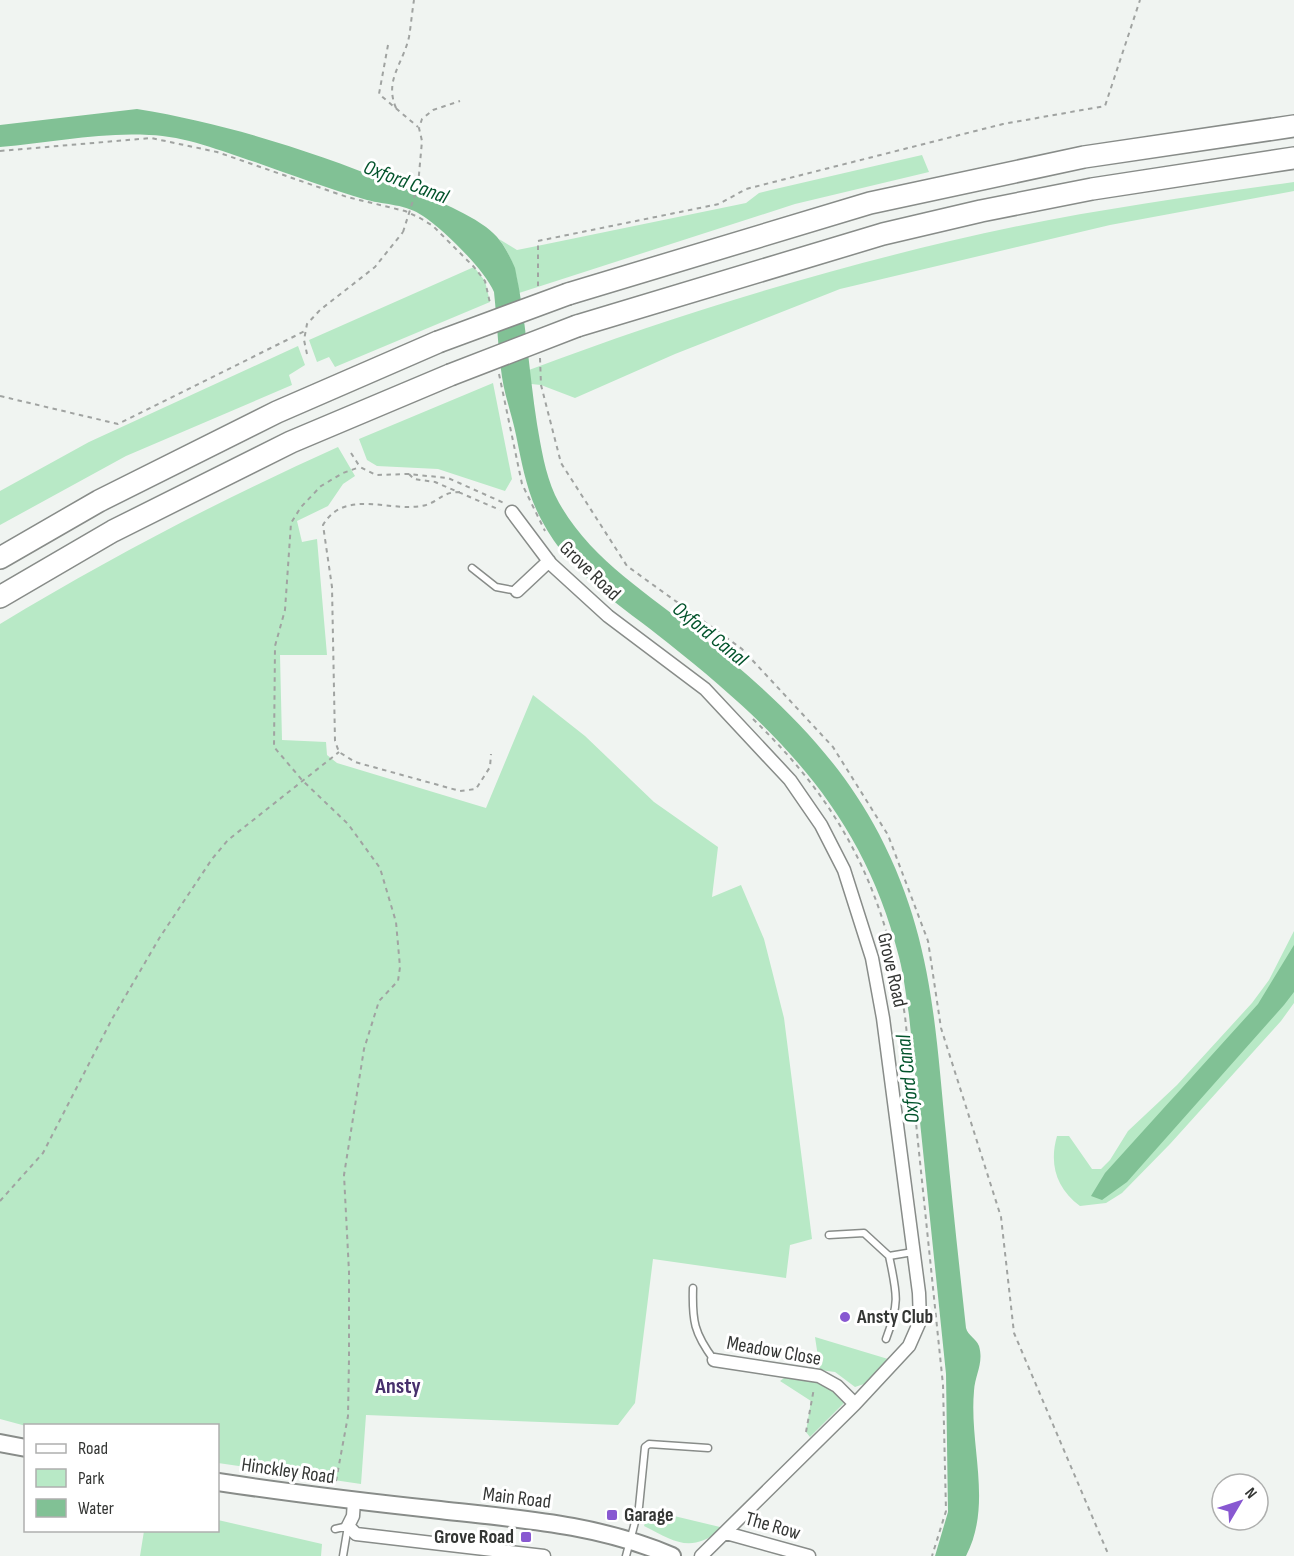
<svg xmlns="http://www.w3.org/2000/svg" width="1294" height="1556" font-family="'Sofia Sans Condensed',sans-serif">
<style>
.green{fill:#b8e9c6}
.water{fill:#81c195}
.lines{fill:none;stroke-linecap:round;stroke-linejoin:round}
.lane-casing{stroke:#888c89;stroke-width:9}
.street-casing{stroke:#888c89;stroke-width:15}
.secondary-casing{stroke:#888c89;stroke-width:20}
.highway-casing{stroke:#888c89;stroke-width:24}
.path{stroke:#a0a3a1;stroke-width:2;stroke-dasharray:4.5 4.5;stroke-linecap:butt}
.lane{stroke:#fff;stroke-width:6}
.street{stroke:#fff;stroke-width:12}
.secondary{stroke:#fff;stroke-width:16}
.highway{stroke:#fff;stroke-width:21}
.highway-bridge-casing{stroke:#888c89;stroke-width:24;stroke-linecap:butt}
.path-bridge{stroke:#a0a3a1;stroke-width:2;stroke-dasharray:4.5 4.5;stroke-linecap:butt}
.highway-bridge{stroke:#fff;stroke-width:21}
.poi-dot{fill:#8858d1;stroke:#fff;stroke-width:2}
.labels{text-anchor:middle;dominant-baseline:central;stroke-width:6;stroke-linejoin:round;paint-order:stroke}
.street-label{font-size:20px;fill:#343634;stroke:#fff}
.poi-label{font-size:20px;font-weight:bold;fill:#343634;stroke:#fff;text-anchor:start}
.water-label{font-size:21px;font-style:italic;fill:#02532b;stroke:#fff}
.quarter-label{font-size:22px;font-weight:bold;fill:#47306c;stroke:#fff}
</style>
<rect width="100%" height="100%" fill="#f0f4f1"/>
<!-- green -->
<path class="green" d="M922,155L929,172L795,204L519,293C517,272 511,255 499,239L517,250L537,246L746,203L759,193L771,190Z
M1294,182V191L1110,225L840,289L675,354L575,398L541,385L531,384L529,370C666,318 807,275 950,241C1063,214 1179,198 1294,182Z
M474,267L485,281L490,302L335,367L329,357L317,362L309,340Z
M298,346L305,365L289,375L292,385L126,456L0,525V491L89,442Z
M493,383L512,479L505,491L438,469L377,466L367,460L359,439Z
M338,447L355,476L343,484L328,506L297,521L302,542L317,539L327,655H280L282,740L326,742L327,755L337,763L486,808L533,695L585,736L654,802L718,847L712,897L741,885L764,939L784,1018L812,1239L790,1245L786,1278L653,1259L635,1403L618,1425L366,1415L361,1484L218,1463V1426H26L0,1419V624C109,558 222,499 338,447Z
M1294,931V1003L1281,1021L1170,1144L1122,1193L1106,1203L1080,1206C1056,1188 1049,1164 1057,1136H1069L1092,1169H1101L1110,1160L1128,1131L1177,1085L1252,1003L1269,980Z
M815,1337L888,1359L864,1384L855,1387L835,1372L820,1370Z
M788,1375L820,1379L847,1400L810,1437L806,1432L811,1401L780,1381Z
M649,1510L720,1527V1530C690,1554 674,1541 644,1526Z
M218,1520L322,1544L321,1556H140L144,1531L218,1530Z"/>
<!-- water -->
<path class="water" d="M137,109C224,123 309,150 391,183C423,195 458,207 486,227C501,238 508,252 515,268C526,319 529,372 537,424C541,447 545,473 555,495C585,556 646,592 697,633C770,692 835,750 879,834C932,936 935,1024 946,1135C952,1199 959,1264 966,1328C968,1336 976,1338 979,1346C984,1363 975,1375 974,1391C969,1446 993,1504 966,1556H935L948,1512L946,1374L909,1015C906,996 904,976 899,957C863,814 780,732 668,643C621,605 571,576 542,521C527,494 522,464 516,435C512,415 505,397 502,377C498,349 497,320 494,292C484,269 444,230 423,216C406,204 386,205 367,200C329,189 292,175 255,162C221,151 185,136 149,135C100,132 49,143 0,147V125Z
M1294,945V992L1284,1005L1127,1182L1102,1200L1091,1196L1105,1173L1258,1004Z"/>
<g class="lines">
<defs>
<path id="lane" d="M472,568L496,587L517,591
M829,1235L864,1233L889,1256
M693,1288C692,1321 694,1333 714,1360
M886,1339C900,1302 897,1294 889,1256L913,1252
M335,1529L348,1526L343,1556
M626,1556L639,1507L645,1447L649,1444L708,1448"/>
<path id="street" d="M512,512L551,564L608,616L705,689L790,780L821,825L844,870L872,958L883,1018L919,1293L920,1321L909,1346L855,1404L701,1556
M517,591L549,561
M714,1360L819,1376L837,1386L855,1404
M354,1500L353,1516L348,1526L356,1534L544,1556
M726,1533L809,1556"/>
<path id="secondary" d="M0,1443L26,1448
M218,1482C291,1493 365,1502 440,1510C519,1519 598,1524 672,1556"/>
<path id="highway" d="M568,294L870,203L1084,157L1294,126
M577,326L883,234L981,211L1092,189L1294,158
M0,558L99,501L277,412L438,342
M0,597L113,531L291,442L450,375"/>
</defs>
<!-- lane casing -->
<use href="#lane" class="lane-casing"/>
<!-- street casing -->
<use href="#street" class="street-casing"/>
<!-- secondary casing -->
<use href="#secondary" class="secondary-casing"/>
<!-- highway casing -->
<use href="#highway" class="highway-casing"/>
<!-- path -->
<path class="path" d="M388,45L379,94L418,127
M396,108C384,80 403,64 409,37C411,25 412,12 414,0
M0,151L151,138L217,152L347,197L405,211L420,218L433,226L474,267L485,281L490,303
M418,185L422,141L419,128L422,119L433,110L460,101
M538,286V241L719,204L746,189L1003,124L1105,106L1140,0
M307,354L304,340L307,324L320,310L375,267L403,232
M540,358L541,385L561,463L627,566L742,649L833,747L888,835L928,941L941,1028L1001,1217L1014,1333L1109,1556
M499,374L522,484L545,531
M0,396L118,424L305,331
M351,453L360,467L376,475L408,474L448,478L504,503
M409,474L414,479L435,482L500,510
M460,492C442,492 441,500 426,505C393,514 345,487 323,525L332,587L335,741L339,752L355,762L460,791L476,789L490,767L491,754
M753,719C844,807 885,891 905,1016L943,1385L946,1511L932,1556
M0,1201L43,1153L112,1019L160,937L212,859L228,840L339,752
M806,1432L814,1388
M336,1481L348,1416L349,1358V1272L344,1175L364,1049L379,1001L398,981L400,967L396,922L380,868L348,824L302,780L274,747L275,646L285,610L291,523L301,507L321,486L343,473L360,467"/>
<!-- lane -->
<use href="#lane" class="lane"/>
<!-- street -->
<use href="#street" class="street"/>
<!-- secondary -->
<use href="#secondary" class="secondary"/>
<!-- highway -->
<use href="#highway" class="highway"/>
<defs>
<path id="highway-bridge" d="M438,342L568,294
M450,375L577,326"/>
</defs>
<!-- highway-bridge casing -->
<use href="#highway-bridge" class="highway-bridge-casing"/>
<!-- path-bridge -->
<path class="path-bridge" d="M403,232L418,185"/>
<!-- highway-bridge -->
<use href="#highway-bridge" class="highway-bridge"/>
</g>
<!-- markers -->
<g class="poi-dot">
<circle cx="845" cy="1317" r="6"/>
<rect x="606" y="1509" width="12" height="12" rx="3"/>
<rect x="520" y="1531" width="12" height="12" rx="3"/>
</g>
<g class="labels">
<!-- street labels -->
<g class="street-label">
<text transform="translate(590 571) rotate(44)">Grove Road</text>
<text transform="translate(892 970) rotate(77)">Grove Road</text>
<text transform="translate(774 1351) rotate(10)">Meadow Close</text>
<text transform="translate(288 1471) rotate(8)">Hinckley Road</text>
<text transform="translate(517 1498) rotate(7)">Main Road</text>
<text transform="translate(773 1526) rotate(16)">The Row</text>
</g>
<!-- poi labels -->
<g class="poi-label">
<text x="857" y="1317">Ansty Club</text>
<text x="624" y="1515">Garage</text>
<text x="514" y="1537" text-anchor="end">Grove Road</text>
</g>
<!-- water labels -->
<g class="water-label">
<text transform="translate(406 182) rotate(21)">Oxford Canal</text>
<text transform="translate(710 634) rotate(39)">Oxford Canal</text>
<text transform="translate(908 1079) rotate(-96)">Oxford Canal</text>
</g>
<!-- quarter labels -->
<g class="quarter-label">
<text x="398" y="1386">Ansty</text>
</g>
</g>
<!-- legend -->
<rect x="24" y="1424" width="195" height="108" fill="#ffffff" stroke="#aeafae" stroke-width="1.5"/>
<rect x="36" y="1444" width="30" height="9" fill="#ffffff" stroke="#aeafae" stroke-width="1.5"/>
<text x="78" y="1454" font-size="18" fill="#343634">Road</text>
<rect x="36" y="1469" width="30" height="18" fill="#b8e9c6" stroke="#aeafae" stroke-width="1.5"/>
<text x="78" y="1484" font-size="18" fill="#343634">Park</text>
<rect x="36" y="1499" width="30" height="18" fill="#81c195" stroke="#aeafae" stroke-width="1.5"/>
<text x="78" y="1514" font-size="18" fill="#343634">Water</text>
<!-- north arrow -->
<g transform="translate(1240 1502) rotate(51)"><circle r="28" fill="#ffffff" stroke="#aeafae" stroke-width="1.5"/>
<path d="M0-4.5L10 22L0 15L-10 22Z" fill="#8858d1"/>
<text y="-9" font-size="16" font-weight="bold" text-anchor="middle" fill="#343634">N</text>
</g>
</svg>
